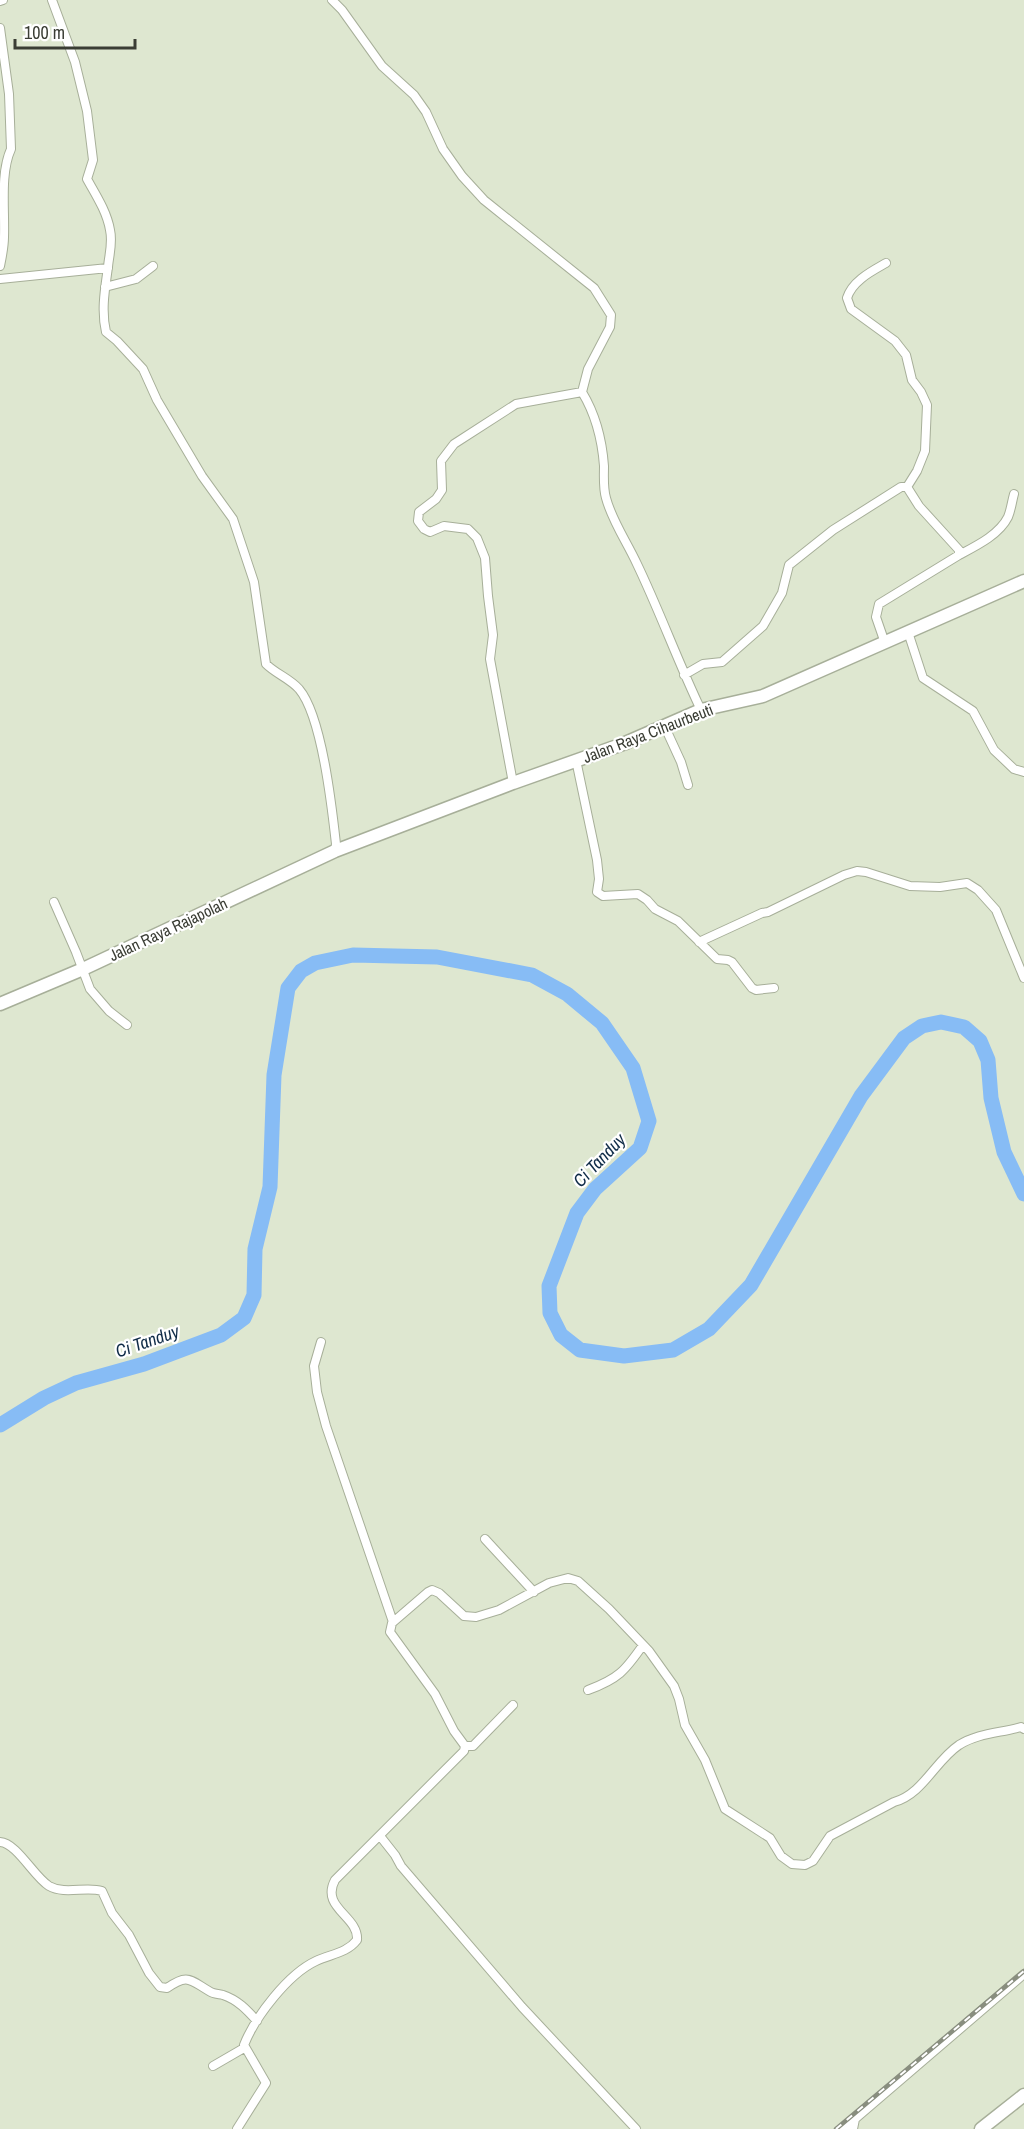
<svg xmlns="http://www.w3.org/2000/svg" width="1024" height="2129" font-family="'Archivo Narrow',sans-serif">
<style>
.lines{fill:none;stroke-linecap:round;stroke-linejoin:round}
.river{stroke:#87bcf5;stroke-width:15}
.minor-casing{stroke:#a7af99;stroke-width:10}
.trunk-casing{stroke:#a7af99;stroke-width:15}
.minor{stroke:#fff;stroke-width:8}
.trunk{stroke:#fff;stroke-width:12}
.rail-casing{stroke:#898e7f;stroke-width:4.5}
.rail{stroke:#fff;stroke-width:2;stroke-dasharray:7;stroke-linecap:butt}
.labels{text-anchor:middle;dominant-baseline:central;stroke-width:4.5;stroke-linejoin:round;paint-order:stroke}
.street-label{font-size:16px;fill:#3a3d34;stroke:#fff}
.water-label{font-size:18px;font-style:italic;fill:#0f2b47;stroke:#fff}
</style>
<rect width="100%" height="100%" fill="#dee7d0"/>
<g class="lines">
<!-- river -->
<path class="river" d="M0,1425L44,1398L76,1383L144,1364L221,1335L244,1318L254,1295L255,1249L270,1187L274,1075L288,988L301,971L315,963L353,955L437,957L532,975L567,994L602,1023L633,1068L649,1121L640,1148L595,1189L577,1213L549,1286L550,1313L561,1335L580,1350L624,1356L673,1350L709,1329L751,1285L861,1096L904,1038L922,1026L941,1022L964,1027L980,1041L988,1060L991,1098L1004,1152L1024,1194"/>
<defs>
<path id="minor" d="M52,0L75,62L87,111L93,160L87,179C96,195 107,212 110,230C113,243 109,255 108,267C105,289 101,310 106,332L117,341L143,369L157,400L202,476L233,519L254,582L266,664C276,674 289,678 299,689C322,716 332,808 336,844L335,851
M332,0L342,10L382,66L414,95L426,112L443,149L462,176L484,200L594,288L611,315L610,327L588,369L582,392C596,415 602,439 604,466C604,476 603,488 606,498C612,521 627,542 637,564C660,612 678,662 701,710
M0,1L3,0
M0,28L9,94L11,149C0,173 5,209 4,237C4,247 2,256 0,266
M886,263C872,271 852,281 847,298L851,309L895,341L906,355L912,380L921,392L927,405L925,451L917,471L907,487
M0,279L108,268
M105,287L136,279L153,266
M959,555C976,546 999,535 1008,517C1011,510 1012,501 1014,494
M908,632L923,678L973,711L994,750L1014,769L1024,772
M684,675L703,664L722,662L763,626L782,593L789,565L833,530L901,487H907L919,506L959,550V555L879,604L876,617L885,643
M664,725L681,762L688,785
M576,760L597,860L599,879L597,892L603,896L638,894L647,900L655,909L678,921L717,959L728,960L732,962L752,988L756,990L774,988
M513,783L490,659L493,635L488,596L485,558L477,538L468,529L444,526L430,532L424,529L418,521L419,512L436,499L442,490L441,461L454,444L516,404L582,392
M54,902L76,952L90,989L109,1011L127,1025
M699,942L762,913L768,912L844,875L857,871L866,872L910,886L940,887L967,883L978,890L996,910L1024,978
M321,1342L314,1366L317,1392L326,1426L393,1622
M485,1539L534,1592
M588,1690C618,1679 625,1671 643,1645
M465,1746H473L513,1705
M380,1836L395,1855L401,1866L522,2007L636,2129
M0,1842C17,1843 34,1877 49,1886C65,1895 86,1886 102,1891L112,1913L129,1935L149,1973L160,1987L167,1988C188,1973 190,1980 209,1991C213,1994 219,1994 223,1995C238,2000 247,2010 257,2021
M213,2066L244,2048
M237,2129L266,2083L244,2045C255,2017 288,1974 316,1961C331,1954 347,1953 357,1940C359,1916 320,1908 335,1880L464,1751L465,1746L454,1731L435,1694L390,1632L392,1623L428,1592L432,1590L439,1593L464,1616L476,1617L499,1610L549,1583L568,1578L578,1581L609,1609L649,1651L674,1686L679,1699L685,1725L705,1760L725,1809L770,1838L781,1856L792,1864L805,1865L813,1861L830,1836L894,1802C923,1794 935,1761 959,1745C978,1733 1000,1733 1021,1727L1024,1729
M843,2129L854,2120
M853,2129L855,2119L1024,1974"/>
<path id="trunk" d="M0,1004L83,969L335,851L513,783L623,744L701,710L763,696L1024,581
M981,2129L1024,2095"/>
</defs>
<!-- minor casing -->
<use href="#minor" class="minor-casing"/>
<!-- trunk casing -->
<use href="#trunk" class="trunk-casing"/>
<!-- minor -->
<use href="#minor" class="minor"/>
<!-- trunk -->
<use href="#trunk" class="trunk"/>
<defs>
<path id="rail" d="M836,2129L1024,1971"/>
</defs>
<!-- rail casing -->
<use href="#rail" class="rail-casing"/>
<!-- rail -->
<use href="#rail" class="rail"/>
</g>
<g class="labels">
<!-- street labels -->
<g class="street-label">
<text transform="translate(648 733) rotate(-21)">Jalan Raya Cihaurbeuti</text>
<text transform="translate(168 929) rotate(-25)">Jalan Raya Rajapolah</text>
</g>
<!-- water labels -->
<g class="water-label">
<text transform="translate(599 1160) rotate(-46)">Ci Tanduy</text>
<text transform="translate(147 1341) rotate(-19)">Ci Tanduy</text>
</g>
</g>
<!-- scale -->
<path d="M15 39v9h120v-9" fill="none" stroke="#3a3d34" stroke-width="3"/>
<text x="24" y="39" font-size="18" fill="#3a3d34" stroke="#ffffff" stroke-width="4.5" paint-order="stroke">100 m</text>
</svg>
